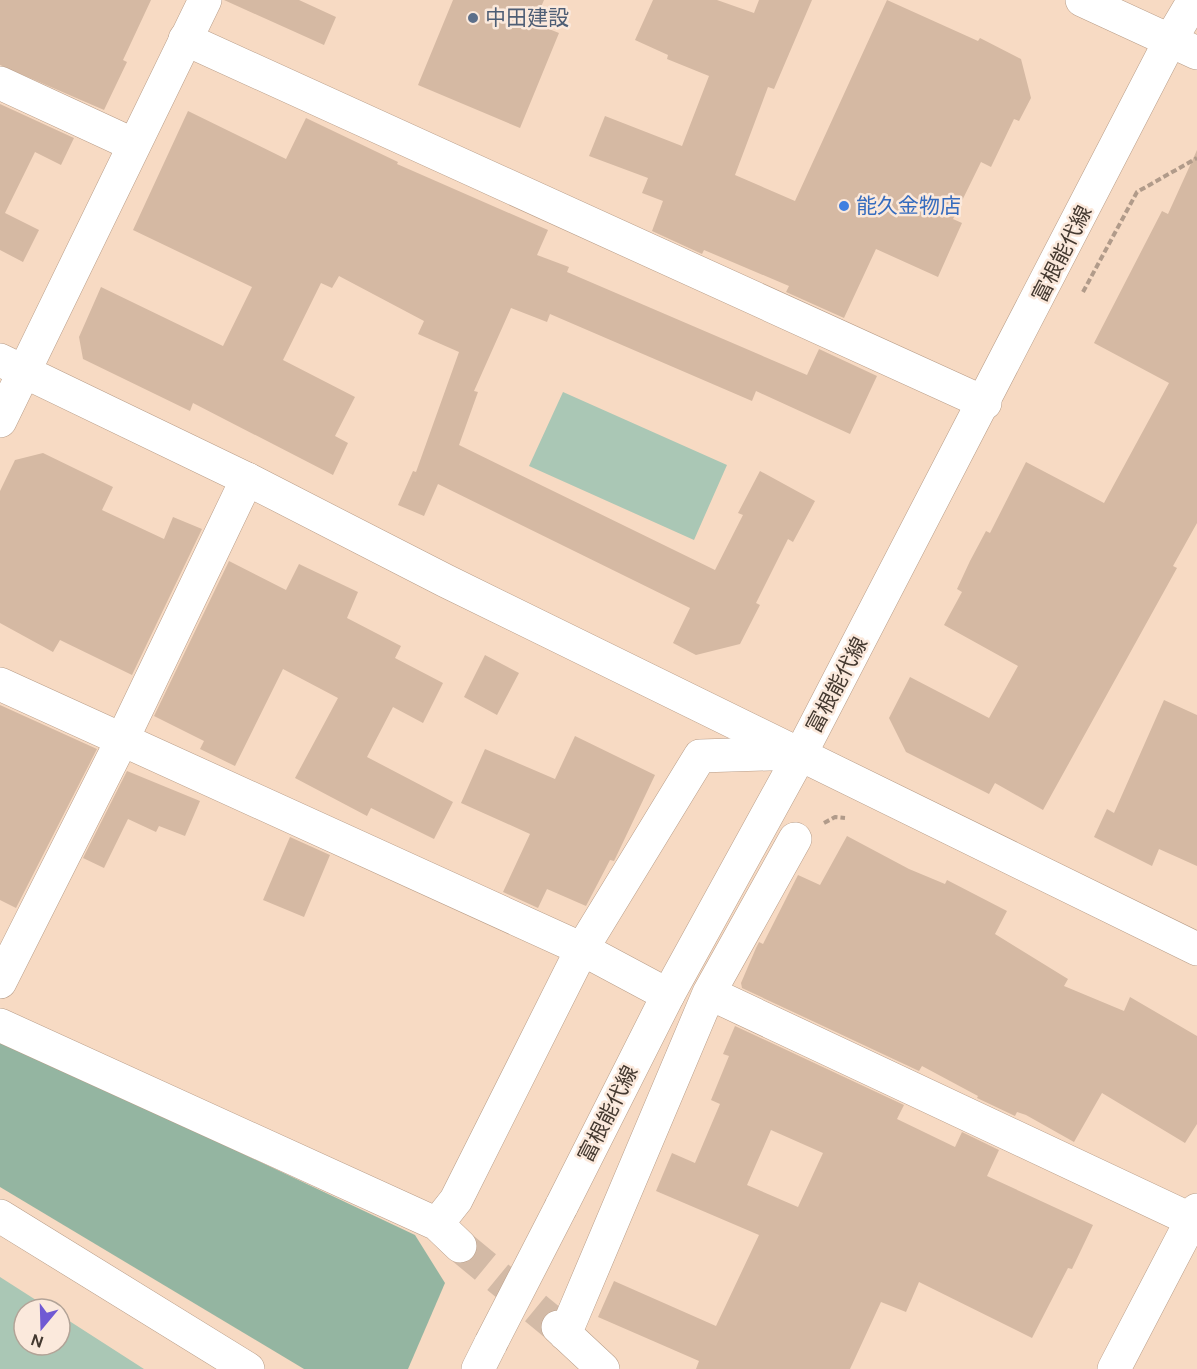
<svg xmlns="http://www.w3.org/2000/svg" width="1197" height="1369" font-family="'DM Sans','Noto Sans JP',sans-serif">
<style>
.green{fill:#aac7b5}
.forest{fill:#94b5a1}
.building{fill:#d5b9a3;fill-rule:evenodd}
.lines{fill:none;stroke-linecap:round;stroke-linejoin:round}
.street-tunnel{stroke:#d3baa6;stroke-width:33;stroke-dasharray:33 16;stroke-linecap:butt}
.street-casing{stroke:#b89d88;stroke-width:34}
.secondary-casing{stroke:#b89d88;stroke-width:34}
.path{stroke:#b19b8a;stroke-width:4;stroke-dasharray:6 3;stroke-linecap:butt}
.street{stroke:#fff;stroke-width:33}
.secondary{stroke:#fff;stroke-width:33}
.secondary-bridge-casing{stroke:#b89d88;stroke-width:34;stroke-linecap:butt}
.secondary-bridge{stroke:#fff;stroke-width:33}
.service-dot{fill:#5c6f8a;stroke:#fbe9dc;stroke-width:2}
.shop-dot{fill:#3f7fe0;stroke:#fbe9dc;stroke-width:2}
.labels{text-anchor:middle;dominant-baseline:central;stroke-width:5;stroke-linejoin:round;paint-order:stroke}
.service-label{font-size:21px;fill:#4e5e75;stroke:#fbe9dc;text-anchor:start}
.shop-label{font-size:21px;fill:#366cbe;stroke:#fbe9dc;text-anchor:start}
.street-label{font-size:21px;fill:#443930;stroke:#fbe9dc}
</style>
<rect width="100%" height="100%" fill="#f7dac3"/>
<!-- green -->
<path class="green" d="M563,392L727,465L694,540L529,466Z
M0,1277L50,1309H24V1345H60V1315L144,1369H0Z"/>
<!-- forest -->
<path class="forest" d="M0,1039L415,1235L445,1283L408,1369H304L0,1187Z"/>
<!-- building -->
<path class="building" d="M0,0H151L123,60L127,62L104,110L0,65Z
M224,0H299L336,17L324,45Z
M453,0H544L534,23L559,33L520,128L418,85Z
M653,0H717L754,13L759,0H812L774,89L768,87L735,175L795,201L887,0L978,41L980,38L1021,59L1031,98L1019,121L1014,119L991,167L981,162L953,219L962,223L938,277L876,249L844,318L786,292L789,286L704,250L702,254L652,231L663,201L642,193L648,178L589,156L605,116L682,146L709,76L667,59L668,55L635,40Z
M0,104L74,138L61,165L35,152L5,213L39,230L23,262L0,250Z
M188,111L286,159L306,118L398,162L397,164L548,230L537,255L569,267L567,272L807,375L819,349L877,376L850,434L756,391L752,401L550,314L547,322L511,308L474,391L478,392L459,445L715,570L743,515L738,513L760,471L815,501L793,542L788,539L756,603L760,605L740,644L696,655L673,643L690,608L438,484L424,516L398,505L413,471L416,472L459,352L418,334L424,321L339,276L332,288L321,283L283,360L355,397L335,436L348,443L333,475L193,403L190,411L83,359L79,337L101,287L223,346L252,287L133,230Z
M1197,150V523L1173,566L1177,568L1043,810L995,783L989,794L906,752L889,718L910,677L989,718L1018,666L944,625L962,592L957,589L970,561L986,531L990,533L1026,462L1104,503L1169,383L1094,343L1162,211L1168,214Z
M43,453L113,487L102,510L164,539L173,517L202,529L132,675L60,640L53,652L0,623V491L15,460Z
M229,561L286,590L299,564L358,592L347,618L401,646L395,658L443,683L423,723L393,707L367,757L453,802L434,839L371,808L367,816L295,778L338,698L283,669L235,766L200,749L204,741L154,716Z
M485,655L519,673L497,715L464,697Z
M1164,700L1197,715V866L1159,849L1152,866L1094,837L1107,809L1114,813Z
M0,705L97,749L16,908L0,900Z
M575,736L655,775L616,857L614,861L610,860L586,906L547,889L538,908L503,892L530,834L461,803L485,749L555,779Z
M127,771L200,801L185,836L159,826L156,832L128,819L104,868L83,858Z
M847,836L909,869L945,884L947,880L1007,911L995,934L1068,979L1064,986L1124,1011L1130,997L1197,1036V1124L1185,1143L1102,1093L1074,1142L1026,1115L1017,1112L1015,1116L977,1098L978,1096L922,1066L919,1071L742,988L741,983L756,948L759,942L763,944L798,875L820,885Z
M290,837L330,855L304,917L263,900Z
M735,1026L904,1105L897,1119L955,1147L962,1132L999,1150L987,1176L1093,1225L1072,1269L1068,1268L1032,1338L919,1282L906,1312L881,1302L850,1369H696L699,1361L598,1317L614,1281L716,1326L759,1235L656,1191L672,1153L695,1163L720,1104L711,1100L729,1056L723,1054ZM771,1130L823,1153L798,1207L747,1185Z"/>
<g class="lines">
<!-- street-tunnel -->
<path class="street-tunnel" d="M460,1246L558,1327"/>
<defs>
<path id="street" d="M185,39L985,403
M0,83L132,144
M0,684L582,949L668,995
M0,982L122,740L247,479
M709,993L795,839
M0,1025L437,1224L460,1246
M0,1216L248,1369
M437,1224L456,1200L582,949L700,756L801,753
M558,1327L603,1369
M565,1334L709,993L1192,1220"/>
<path id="secondary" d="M1082,0L1197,53
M0,360L247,479L446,581L1197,949
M0,421L205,0
M561,1207L668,995L801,753L1171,39L1194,0
M478,1369L491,1343
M1114,1369L1197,1210"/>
</defs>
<!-- street casing -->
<use href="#street" class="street-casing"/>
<!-- secondary casing -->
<use href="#secondary" class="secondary-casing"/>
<!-- path -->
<path class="path" d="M1083,292L1137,192L1197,158
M824,823L835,817L845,818"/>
<!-- street -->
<use href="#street" class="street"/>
<!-- secondary -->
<use href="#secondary" class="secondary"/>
<defs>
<path id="secondary-bridge" d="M491,1343L561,1207"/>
</defs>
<!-- secondary-bridge casing -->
<use href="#secondary-bridge" class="secondary-bridge-casing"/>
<!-- secondary-bridge -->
<use href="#secondary-bridge" class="secondary-bridge"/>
</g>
<!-- markers -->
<circle class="service-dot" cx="473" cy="18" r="6"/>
<circle class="shop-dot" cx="844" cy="206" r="6"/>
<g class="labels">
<!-- service labels -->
<g class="service-label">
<text x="485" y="18">中田建設</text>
</g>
<!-- shop labels -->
<g class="shop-label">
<text x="856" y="206">能久金物店</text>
</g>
<!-- street labels -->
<g class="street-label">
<text transform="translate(1062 254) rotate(-63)">富根能代線</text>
<text transform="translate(837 685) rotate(-62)">富根能代線</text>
<text transform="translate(608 1114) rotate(-63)">富根能代線</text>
</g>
</g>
<!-- north arrow -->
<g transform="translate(42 1327) rotate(199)"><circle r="28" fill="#fbe9dc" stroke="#b2a397" stroke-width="1.5"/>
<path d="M0-4.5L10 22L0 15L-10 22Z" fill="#7059d3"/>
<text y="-9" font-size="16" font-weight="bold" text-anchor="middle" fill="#443930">N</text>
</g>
</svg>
